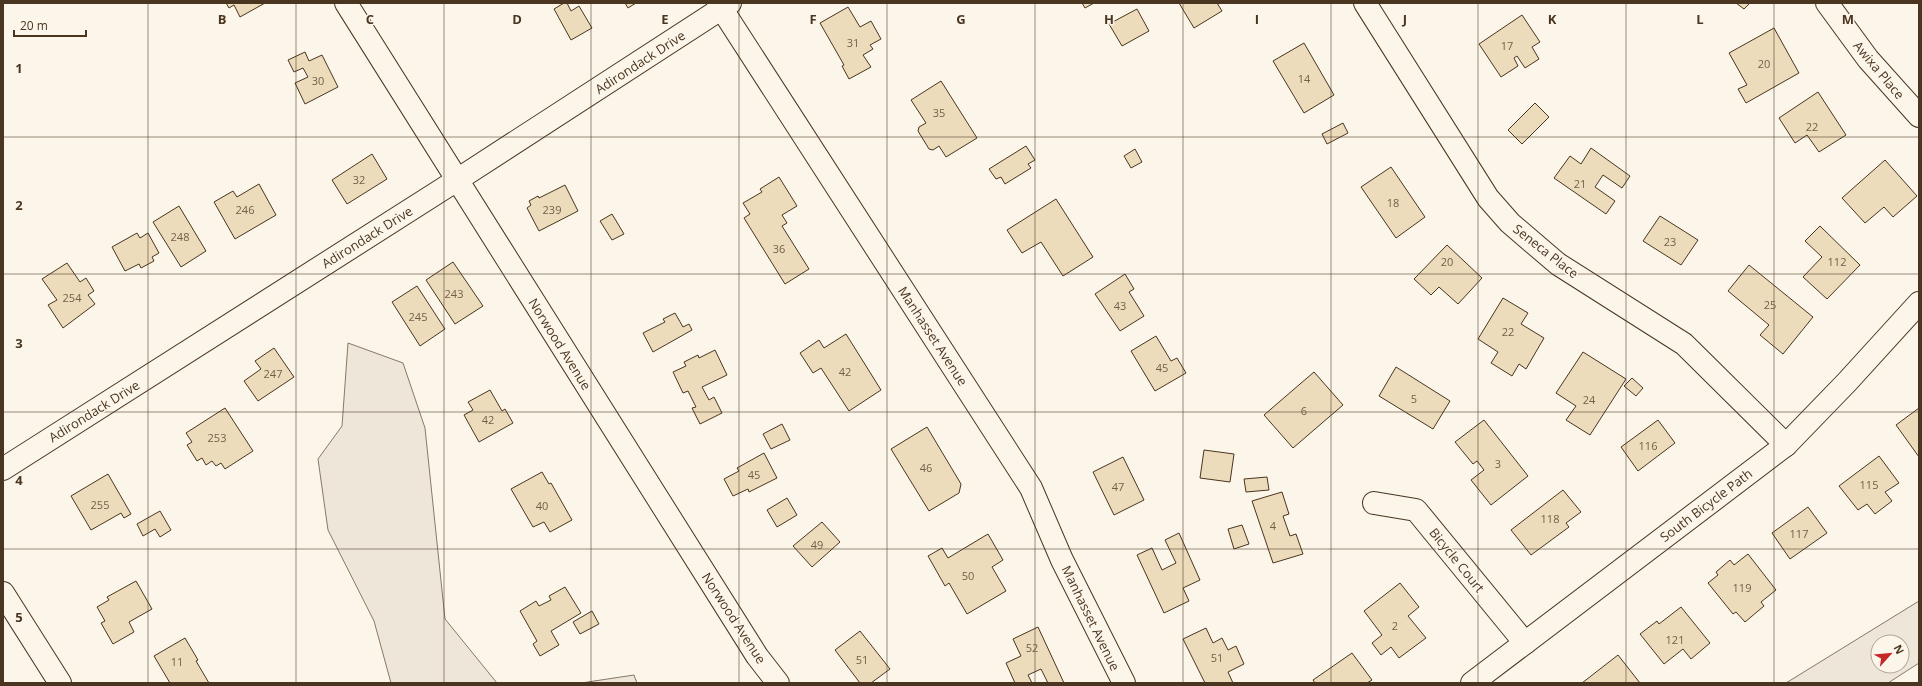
<svg xmlns="http://www.w3.org/2000/svg" width="1922" height="686" font-family="'Open Sans',sans-serif">
<style>
.green{fill:#ede6d9;stroke:#887966;fill-rule:evenodd}
.building{fill:#ecdcbc;stroke:#4a3520}
.lines{fill:none;stroke-linecap:round;stroke-linejoin:round}
.street-casing{stroke:#4a3520;stroke-width:24}
.secondary-casing{stroke:#4a3520;stroke-width:24}
.street{stroke:#fbf6e9;stroke-width:22}
.secondary{stroke:#fbf6e9;stroke-width:22}
.grid{fill:none;stroke:#4a3520;stroke-width:1;stroke-opacity:0.55}
.labels{text-anchor:middle;dominant-baseline:central;stroke-width:3;stroke-linejoin:round;paint-order:stroke}
.number-label{font-size:11px;fill:#725f47}
.street-label{font-size:13px;fill:#4a3520;stroke:#fbf6e9}
.grid-label{font-size:13px;text-anchor:middle;font-weight:bold;fill:#4a3520;stroke:#fbf6e9;stroke-width:3;stroke-linejoin:round;paint-order:stroke}
</style>
<rect width="100%" height="100%" fill="#fbf6e9"/>
<!-- green -->
<path class="green" d="M348,343L403,363L425,428L445,619L497,683H391L374,621L328,530L318,459L342,426Z
M1919,601V663L1888,683H1786ZM1878,642H1902V666H1878Z
M634,675L637,683H581Z"/>
<!-- building -->
<path class="building" d="M226,3H265L240,17L234,5L229,8Z
M564,3H567L571,11L579,6L592,28L571,40L554,9Z
M625,3H636L628,8Z
M1082,3H1094L1085,8Z
M1179,3H1217L1222,11L1194,28Z
M1736,3H1750L1744,9Z
M848,7L860,27L871,21L881,39L870,45L873,49L863,55L871,67L849,79L842,66L844,65L820,23Z
M1137,9L1149,31L1122,46L1109,24Z
M1522,15L1540,42L1532,47L1539,59L1525,68L1517,56L1514,58L1518,66L1501,77L1479,44Z
M1774,28L1799,73L1746,103L1738,89L1747,85L1729,53Z
M1304,43L1334,95L1304,113L1273,61Z
M305,52L309,61L322,55L338,87L305,104L295,83L308,77L303,68L294,72L288,60Z
M941,81L977,138L946,157L939,146L933,150L929,149L918,131L919,127L926,123L911,100Z
M1818,92L1846,135L1819,152L1807,135L1795,143L1779,118Z
M1535,103L1549,117L1522,144L1508,130Z
M1343,123L1348,133L1327,144L1322,134Z
M1026,146L1035,160L1028,164L1031,168L1005,184L1001,177L996,179L989,169Z
M1591,148L1630,176L1622,188L1603,175L1595,187L1615,201L1606,214L1554,178L1570,156L1581,164Z
M1135,149L1142,162L1131,168L1124,156Z
M372,154L387,179L347,204L332,180Z
M1885,160L1917,196L1893,217L1884,207L1865,223L1842,198Z
M1391,167L1425,217L1396,238L1361,187Z
M779,177L797,206L782,215L787,223L782,226L809,269L785,284L744,218L750,214L743,203L762,192L760,189Z
M259,184L276,215L235,239L214,202L233,191L237,197Z
M565,185L578,211L539,231L527,208L531,205L529,201L538,196L539,198Z
M1056,199L1093,257L1063,276L1041,242L1022,253L1007,230Z
M179,206L206,251L181,267L153,222Z
M612,214L624,234L612,240L600,221Z
M1660,216L1698,240L1681,265L1643,241Z
M1820,226L1860,265L1827,299L1803,277L1822,257L1805,241Z
M137,233L140,238L148,233L159,253L152,257L154,261L141,268L139,264L125,271L112,247Z
M1447,245L1482,278L1458,304L1439,287L1431,295L1414,279Z
M453,262L483,306L455,324L426,280Z
M67,263L80,282L86,278L94,291L88,295L95,304L63,328L48,305L57,300L42,279Z
M1749,265L1813,317L1783,354L1760,335L1769,325L1728,291Z
M1125,274L1134,289L1129,292L1144,316L1120,331L1095,294Z
M417,286L445,329L420,346L392,302Z
M1503,298L1528,313L1521,324L1544,338L1526,369L1519,364L1512,376L1491,363L1498,352L1478,339Z
M675,313L683,327L689,324L692,330L653,352L643,333L665,322L663,319Z
M846,334L881,390L849,411L821,368L813,373L800,353L819,340L824,348Z
M1156,336L1171,361L1177,358L1186,373L1155,391L1131,351Z
M274,348L294,377L258,401L244,381L261,369L255,361Z
M715,350L727,375L702,387L709,400L714,397L722,413L700,424L692,408L696,407L688,391L683,393L673,372L686,366L684,362L698,355L699,358Z
M1583,352L1626,379L1590,435L1566,420L1576,406L1556,393Z
M1396,367L1450,401L1433,429L1379,396Z
M1314,372L1343,405L1293,448L1264,415Z
M1632,378L1643,388L1636,396L1624,386Z
M490,390L502,411L505,409L513,423L479,442L464,415L473,410L468,402Z
M225,408L253,451L225,469L221,463L216,466L212,461L206,465L202,458L197,461L187,445L192,442L186,433Z
M1919,408V457L1896,425Z
M1484,420L1528,476L1491,505L1471,480L1484,470L1477,461L1473,464L1455,442Z
M1658,420L1675,443L1638,471L1621,447Z
M782,424L790,440L771,449L763,434Z
M927,427L961,484L959,493L929,511L891,449Z
M1204,450L1234,454L1230,482L1200,478Z
M764,453L777,478L749,492L748,489L733,496L724,479L739,471L737,468Z
M1879,456L1899,483L1885,492L1892,501L1875,514L1867,504L1858,510L1839,486Z
M1123,457L1144,500L1114,515L1093,472Z
M542,472L549,484L551,483L572,520L550,532L544,522L533,527L511,489Z
M108,474L131,514L124,518L121,513L91,530L71,496Z
M1267,477L1269,490L1246,492L1244,479Z
M1563,490L1581,512L1566,523L1569,527L1531,555L1511,530Z
M1282,492L1289,514L1283,516L1290,536L1296,534L1303,554L1273,563L1252,501Z
M787,498L797,515L777,527L767,510Z
M1808,507L1827,533L1790,559L1772,533Z
M160,511L171,530L160,537L155,529L143,536L137,524Z
M822,522L840,542L812,567L793,546Z
M1242,525L1249,544L1234,549L1228,529Z
M1179,533L1200,580L1183,588L1189,601L1164,613L1137,555L1152,548L1162,570L1176,563L1165,540Z
M988,534L1003,560L992,567L1006,591L967,614L949,583L945,586L928,556L942,548L948,558Z
M1748,554L1776,590L1761,602L1764,606L1745,622L1736,612L1733,614L1708,583L1718,575L1716,572L1730,560L1734,565Z
M136,581L152,609L129,622L134,632L113,644L101,623L105,621L97,607L109,600L107,597Z
M1400,583L1419,607L1408,616L1426,638L1399,658L1391,647L1381,655L1372,643L1382,635L1364,611Z
M565,587L581,613L551,631L559,645L540,656L533,644L537,641L520,611L536,601L539,606L551,600L549,596Z
M1681,607L1710,643L1691,659L1683,649L1664,664L1640,634L1657,621L1659,624Z
M592,611L599,624L580,634L573,622Z
M1038,627L1064,683H1048L1041,669L1028,675L1032,683H1015L1006,663L1021,656L1013,639Z
M1206,628L1213,643L1222,638L1228,650L1236,646L1244,664L1228,672L1233,683H1205L1183,639Z
M860,631L890,669L871,683H860L835,650Z
M185,638L198,660L196,661L209,683H170L154,656Z
M1352,653L1372,680L1367,683H1315L1313,680Z
M1618,655L1640,683H1582Z"/>
<g class="lines">
<defs>
<path id="street" d="M346,3L757,656L778,683
M718,3L1031,488L1062,560L1124,683
M1365,3L1488,198L1510,223L1558,264L1684,344L1786,445
M1827,3L1868,59L1919,116
M3,469L457,180L730,3
M1374,503L1416,510L1525,643
M3,593L60,683"/>
<path id="secondary" d="M1472,683L1786,445L1847,382L1919,303"/>
</defs>
<!-- street casing -->
<use href="#street" class="street-casing"/>
<!-- secondary casing -->
<use href="#secondary" class="secondary-casing"/>
<!-- street -->
<use href="#street" class="street"/>
<!-- secondary -->
<use href="#secondary" class="secondary"/>
</g>
<!-- grid -->
<path class="grid" d="M148,3V683M296,3V683M444,3V683M591,3V683M739,3V683M887,3V683M1035,3V683M1183,3V683M1331,3V683M1478,3V683M1626,3V683M1774,3V683M3,137H1919M3,274H1919M3,412H1919M3,549H1919"/>
<g class="labels">
<!-- number labels -->
<g class="number-label">
<text x="853" y="42">31</text>
<text x="1507" y="45">17</text>
<text x="1764" y="63">20</text>
<text x="1304" y="78">14</text>
<text x="318" y="80">30</text>
<text x="939" y="112">35</text>
<text x="1812" y="126">22</text>
<text x="359" y="179">32</text>
<text x="1580" y="183">21</text>
<text x="1393" y="202">18</text>
<text x="245" y="209">246</text>
<text x="552" y="209">239</text>
<text x="180" y="236">248</text>
<text x="1670" y="241">23</text>
<text x="779" y="248">36</text>
<text x="1447" y="261">20</text>
<text x="1837" y="261">112</text>
<text x="454" y="293">243</text>
<text x="72" y="297">254</text>
<text x="1770" y="304">25</text>
<text x="1120" y="305">43</text>
<text x="418" y="316">245</text>
<text x="1508" y="331">22</text>
<text x="1162" y="367">45</text>
<text x="845" y="371">42</text>
<text x="273" y="373">247</text>
<text x="1414" y="398">5</text>
<text x="1589" y="399">24</text>
<text x="1304" y="410">6</text>
<text x="488" y="419">42</text>
<text x="217" y="437">253</text>
<text x="1648" y="445">116</text>
<text x="1498" y="463">3</text>
<text x="926" y="467">46</text>
<text x="754" y="474">45</text>
<text x="1869" y="484">115</text>
<text x="1118" y="486">47</text>
<text x="100" y="504">255</text>
<text x="542" y="505">40</text>
<text x="1550" y="518">118</text>
<text x="1273" y="525">4</text>
<text x="1799" y="533">117</text>
<text x="817" y="544">49</text>
<text x="968" y="575">50</text>
<text x="1742" y="587">119</text>
<text x="1395" y="625">2</text>
<text x="1675" y="639">121</text>
<text x="1032" y="647">52</text>
<text x="1217" y="657">51</text>
<text x="862" y="659">51</text>
<text x="177" y="661">11</text>
</g>
<!-- street labels -->
<g class="street-label">
<text transform="translate(640 62) rotate(-33)">Adirondack Drive</text>
<text transform="translate(1879 70) rotate(50)">Awixa Place</text>
<text transform="translate(367 237) rotate(-32)">Adirondack Drive</text>
<text transform="translate(1546 251) rotate(38)">Seneca Place</text>
<text transform="translate(933 336) rotate(57)">Manhasset Avenue</text>
<text transform="translate(560 344) rotate(58)">Norwood Avenue</text>
<text transform="translate(94 411) rotate(-32)">Adirondack Drive</text>
<text transform="translate(1706 505) rotate(-37)">South Bicycle Path</text>
<text transform="translate(1457 560) rotate(51)">Bicycle Court</text>
<text transform="translate(734 618) rotate(57)">Norwood Avenue</text>
<text transform="translate(1091 618) rotate(64)">Manhasset Avenue</text>
</g>
</g>
<g class="grid-label">
<text x="222" y="24">B</text>
<text x="370" y="24">C</text>
<text x="517" y="24">D</text>
<text x="665" y="24">E</text>
<text x="813" y="24">F</text>
<text x="961" y="24">G</text>
<text x="1109" y="24">H</text>
<text x="1257" y="24">I</text>
<text x="1405" y="24">J</text>
<text x="1552" y="24">K</text>
<text x="1700" y="24">L</text>
<text x="1848" y="24">M</text>
<text x="19" y="73">1</text>
<text x="19" y="210">2</text>
<text x="19" y="348">3</text>
<text x="19" y="485">4</text>
<text x="19" y="622">5</text>
</g>
<!-- border -->
<rect width="1922" height="686" fill="none" stroke="#4a3520" stroke-width="8"/>
<!-- north arrow -->
<g transform="translate(1890 654) rotate(63)"><circle r="19" fill="#fbf6e9" stroke="#b4a999"/>
<path d="M0-3L7 15L0 10L-7 15Z" fill="#c62828"/>
<text y="-6" font-size="11" font-weight="bold" text-anchor="middle" fill="#4a3520">N</text>
</g>
<!-- scale -->
<path d="M14 30v6h72v-6" fill="none" stroke="#4a3520" stroke-width="2"/>
<text x="20" y="30" font-size="12" fill="#4a3520" stroke="#fbf6e9" stroke-width="3" paint-order="stroke">20 m</text>
</svg>
